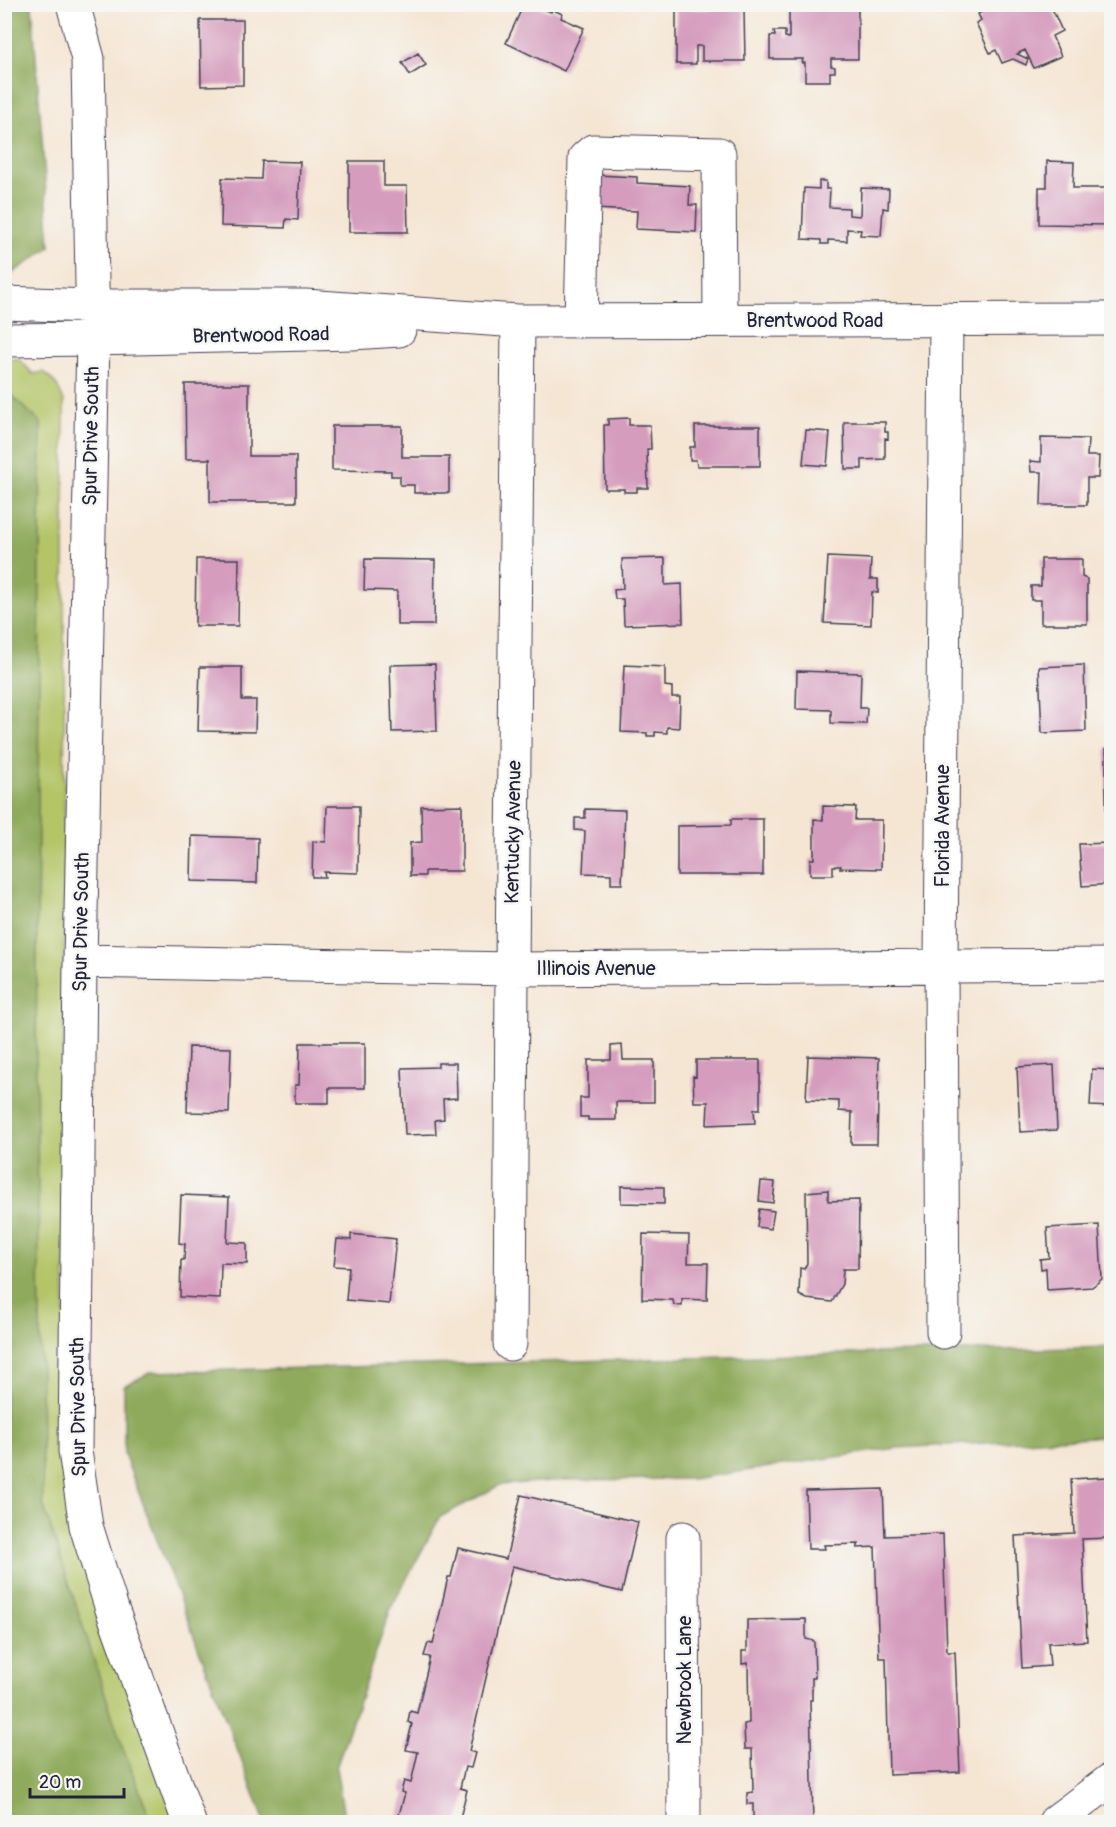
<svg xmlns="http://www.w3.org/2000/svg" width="1116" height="1827" font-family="Pangolin,sans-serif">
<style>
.green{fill:#b4c568;stroke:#6b7452;stroke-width:1.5}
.forest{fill:#8faa5c;stroke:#58664c;stroke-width:1.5}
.building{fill:#d59cbe}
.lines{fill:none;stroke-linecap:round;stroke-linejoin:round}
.minor-casing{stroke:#423f52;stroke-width:35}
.minor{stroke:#fff;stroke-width:33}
.labels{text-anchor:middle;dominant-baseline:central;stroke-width:5;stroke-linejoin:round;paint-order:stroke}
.street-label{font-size:20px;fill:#22223b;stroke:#f6f6f2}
</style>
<rect width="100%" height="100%" fill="#f6f6f2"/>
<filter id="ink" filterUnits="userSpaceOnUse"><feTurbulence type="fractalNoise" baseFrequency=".0167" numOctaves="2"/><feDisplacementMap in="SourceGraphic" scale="12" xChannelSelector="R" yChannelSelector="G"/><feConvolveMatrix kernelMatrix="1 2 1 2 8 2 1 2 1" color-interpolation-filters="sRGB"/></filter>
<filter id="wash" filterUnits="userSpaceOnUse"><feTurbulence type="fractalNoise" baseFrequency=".008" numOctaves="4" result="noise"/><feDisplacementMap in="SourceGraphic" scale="24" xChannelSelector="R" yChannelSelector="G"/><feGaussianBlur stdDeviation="1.35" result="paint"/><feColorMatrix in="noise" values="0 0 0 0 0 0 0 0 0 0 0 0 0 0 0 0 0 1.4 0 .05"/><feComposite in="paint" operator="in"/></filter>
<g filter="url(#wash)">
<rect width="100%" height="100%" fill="#f5e6d4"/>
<!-- green -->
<path class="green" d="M5,359H19L33,374L44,372L56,384L64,401L65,1463L177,1822H5Z"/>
<!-- forest -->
<path class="forest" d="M4,5H32L50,247L10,275L4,274Z
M4,388L41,423L36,1074L43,1504L123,1749L152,1822H7L5,1816Z
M1111,1347V1436L896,1448L691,1479L565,1480L500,1485L440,1517L391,1608L336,1768L345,1822H265L124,1454V1386L151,1372Z"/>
<g id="blocks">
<!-- building -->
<path class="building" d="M519,4H543L541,8L551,12L552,9L562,14L561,18L584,28L564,71L506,43L523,6Z
M997,4H1050L1062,31L1052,36L1061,56L1034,68L1025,50L1017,54L1028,59L1026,65L1013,59L1002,63L996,50L990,53L976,23L981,20L978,14Z
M789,8H858V59H831V66L835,67V72H830V81H805V63H802L803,59H770V36H775L774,31H785V37L789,38Z
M676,9H744L745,61H702V46H696V64H676Z
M200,20H243V85L201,86Z
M418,53L426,65L410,75L402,63Z
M262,161L300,162L298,220L286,219L285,228L221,226L222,178L261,179Z
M349,161H384V186H407L408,232H349Z
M1047,161L1074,162L1073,188H1112V225L1039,224V187H1047Z
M596,175L637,177V183L690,186L689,205H697L696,232L636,229L637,211L594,209Z
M819,181H826V189H830L829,207L849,208V215L860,216L861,188L889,189L888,209L883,208L881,236L860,235L861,230L847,229V241L828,240V244H821V240L802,239L804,188L819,189Z
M185,384H249V456H296V502H210V459H186Z
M629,418V425H650L651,449H647L648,488H637V492H624V489H605L604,425H608V419Z
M844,422H885V432H888V439L885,438V459L862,460V469H845Z
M332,426H402V457H449V493H414V485H400V476H391V471L332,470Z
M695,426H760V466H697L696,460H690V447H695Z
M806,430L830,432L827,466L803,464Z
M1041,438L1088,439L1087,456H1099L1098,478H1087V505H1041L1042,472H1031L1030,461L1041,462Z
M828,557L871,559L870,579H878V593L872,592L871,625L824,623Z
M665,558V585L682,584L683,623L624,625L623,599H615L614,590L623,589L622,559Z
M196,559H239L238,626H195Z
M365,559L435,560L434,625H397V591L364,590Z
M1041,559H1082V577L1087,579V624H1041V600H1031V586H1041Z
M435,664L437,731L392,732L390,665Z
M624,665L665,667V686L672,687V697H680L679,728L667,727V733L655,732V736H647V733L621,732Z
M1084,665L1086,731L1042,733L1039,667Z
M200,667H242V700H256L255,732L198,731Z
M797,671L861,673L860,708H867L866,724L831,723V710L796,709Z
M1112,747V827H1106V748Z
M462,805V871H425V876H410V843L422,842L421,806Z
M327,806H359L358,873L324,872L325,877H312L313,841L326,842Z
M823,806L856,807L855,820H882L881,869L840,868L841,866H833V875H810V859H814V819L823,820Z
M585,809L625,810L622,884H611V874L583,873L585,831L575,830V818H585Z
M731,819H763V875H677V826L731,825Z
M192,836L258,838L257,883L191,881Z
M1112,843V884L1082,886L1079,844Z
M300,1043H365V1088H329V1103H295V1085H299Z
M622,1045L623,1060H654V1102H616V1120H588V1117H580V1098H588V1060H611V1046Z
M189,1047L231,1048L229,1113L187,1112Z
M808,1056L879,1058L877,1144H851L852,1112L839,1111V1101L806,1100Z
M696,1060H760V1109H754L755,1123L707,1125L708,1102H694L693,1076L696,1077Z
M438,1063H456L457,1098L443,1099L444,1119L435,1120L436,1134L405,1135L402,1068L438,1067Z
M1054,1065L1057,1130L1020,1132L1017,1067Z
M1092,1069L1112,1070V1107L1090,1106Z
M761,1181L775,1182L773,1203L759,1201Z
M621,1186L664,1187V1204L621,1203Z
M828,1190V1201L859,1200L858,1269H843L842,1284L832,1302L807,1299L799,1295L800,1268L804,1269L807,1263L806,1192Z
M181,1195L229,1197L227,1242L247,1243V1264L221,1263L220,1299L180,1297L181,1260H184L185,1244L179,1243Z
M759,1209L774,1211L771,1229L757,1227Z
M1099,1225L1102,1279L1092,1287L1047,1290L1046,1268L1041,1269L1040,1259L1049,1258L1047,1228Z
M351,1234L396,1239L389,1304L346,1300L349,1267L334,1266L337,1239L351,1240Z
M643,1234L689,1235L688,1263H708L707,1300L682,1299V1306L674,1305L673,1300L642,1299Z
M1107,1473H1112V1538L1082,1539L1087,1641L1048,1643L1050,1666L1022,1668L1015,1536L1074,1533L1071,1479L1107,1477Z
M883,1489L885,1536L943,1534L947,1652H955L960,1772L889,1775L886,1658H879L875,1547L857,1548L859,1544L824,1545L825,1549H808L806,1491Z
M521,1495L638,1522L622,1592L512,1566L469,1751L475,1753L471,1768L465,1767L460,1788L467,1790L459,1822H397L405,1793L401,1792L404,1781L411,1783L418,1752L406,1750L412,1724L408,1722L410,1711L417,1713L430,1657L424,1656L428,1643L433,1644L448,1577H451L458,1548L506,1559Z
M806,1619V1639L814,1641L815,1678H812V1700H810L813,1822H753V1804H747V1793L753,1792L752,1749H745L744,1724L749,1723L748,1663L742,1664V1651H747V1620Z"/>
</g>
</g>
<g filter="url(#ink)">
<use href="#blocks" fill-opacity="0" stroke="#423f52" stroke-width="1.5"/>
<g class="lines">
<defs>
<path id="minor" d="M73,4L88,59L93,339L80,961L75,1451L86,1526L112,1609L189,1822
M4,303L91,306H305L518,321L1112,319
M581,321L585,158L593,151L719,154L720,320
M4,340L93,339L352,333L399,330
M80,961L512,969L1112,965
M943,1332L941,967L946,319
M510,1344L512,969L518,321
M683,1538L684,1822
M1055,1822L1112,1779"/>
</defs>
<!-- minor casing -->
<use href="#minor" class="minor-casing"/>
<!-- minor -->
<use href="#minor" class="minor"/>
</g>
</g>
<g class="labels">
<!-- street labels -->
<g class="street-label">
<text x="815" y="320">Brentwood Road</text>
<text transform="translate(261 335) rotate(-1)">Brentwood Road</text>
<text transform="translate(91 436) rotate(-89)">Spur Drive South</text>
<text transform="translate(942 826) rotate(-90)">Florida Avenue</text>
<text transform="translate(513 832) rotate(-89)">Kentucky Avenue</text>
<text transform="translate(81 922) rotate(-89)">Spur Drive South</text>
<text x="596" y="968">Illinois Avenue</text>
<text transform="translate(78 1407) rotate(-91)">Spur Drive South</text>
<text transform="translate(684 1680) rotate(-90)">Newbrook Lane</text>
</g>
</g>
<!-- margin -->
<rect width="1116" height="1827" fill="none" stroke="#f6f6f2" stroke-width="24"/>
<!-- scale -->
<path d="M30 1788v9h94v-9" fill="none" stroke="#22223b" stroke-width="3"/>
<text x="39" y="1788" font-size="18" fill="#22223b" stroke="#f6f6f2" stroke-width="4.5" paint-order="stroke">20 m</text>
</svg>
